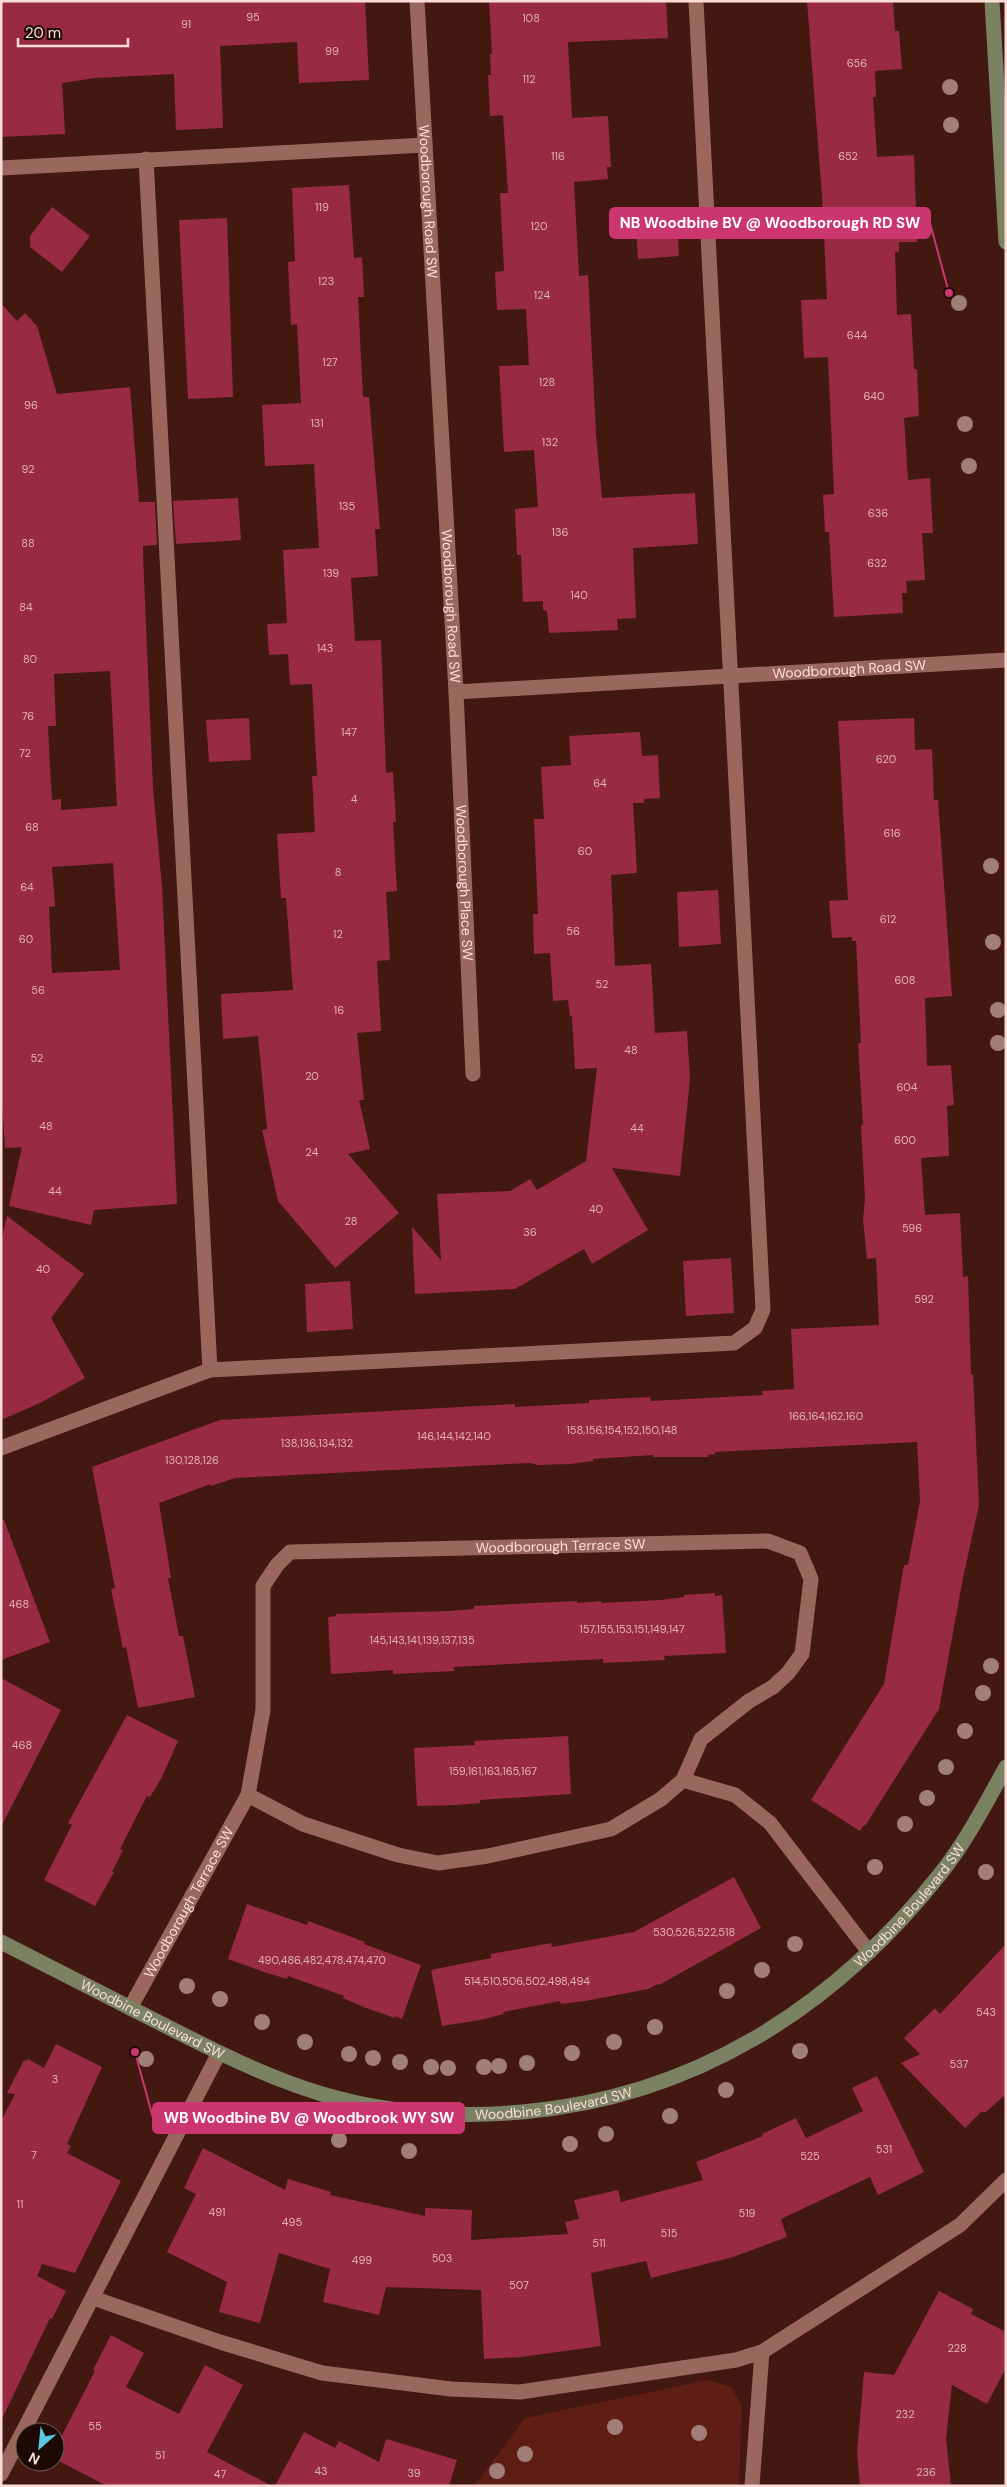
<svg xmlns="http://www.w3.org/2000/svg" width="1007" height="2487" font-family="'DM Sans',sans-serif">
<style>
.green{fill:#5e1e13}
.building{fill:#982b43;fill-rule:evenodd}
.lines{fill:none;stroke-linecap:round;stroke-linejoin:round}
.lane{stroke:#99675c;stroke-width:15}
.street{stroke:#99675c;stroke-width:15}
.secondary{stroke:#7a8261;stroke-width:15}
.tree{fill:#a27e78}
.labels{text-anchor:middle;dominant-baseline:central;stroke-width:4;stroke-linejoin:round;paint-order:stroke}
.number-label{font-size:11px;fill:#e2b0b2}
.street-label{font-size:14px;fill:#fbddd7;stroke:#1d0a07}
.leader{fill:none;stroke:#cb366e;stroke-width:2}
.callout-dot{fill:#cb366e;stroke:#1d0a07;stroke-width:2}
.callout{fill:#cb366e;stroke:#cb366e;stroke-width:2}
.callout-label{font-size:15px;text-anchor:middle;font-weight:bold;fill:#fff}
</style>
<rect width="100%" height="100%" fill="#431811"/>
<!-- green -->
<path class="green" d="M708,2380L731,2387L742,2406L739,2486H474L525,2418Z"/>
<!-- building -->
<path class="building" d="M1,1H365L369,80L299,83L297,42L220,46L223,128L176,130L174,74L95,78L62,83L65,134L1,137Z
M489,1H666L668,38L568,42L572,118L608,116L611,167H607L608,179L574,182L579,276L588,275L596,434L602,498L695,493L698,544L633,548L636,618L617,619L618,630L549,633L547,611L543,610V601L523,602L521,555H517L515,509L538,507L534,450L504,452L499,366L529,365L526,309L497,310L495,272L504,271L500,193H508L503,115L490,116L488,75H491L490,54H492Z
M807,1H893L895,31H899L902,69L875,71L876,97H873L877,157L914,155L917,242H899V252H895L897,315L911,314L914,369H917L919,416L904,418L908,480L930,478L933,533H922L925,580L906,581L907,593H902L903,613L834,617L829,532H825L823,495L834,494L828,357L804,358L801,300L827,299L822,196Z
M349,185L354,258L362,257L364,297H358L363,397H369L380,529H375L378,576L351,578L355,641L381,640L386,773L393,772L396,822H393L397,891L386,892L390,960L377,961L381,1031L357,1033L364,1100H359L370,1149L348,1154L399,1213L335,1268L278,1201L262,1130L267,1129L258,1036L223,1039L221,994L293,990L286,898H281L277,834L315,832L312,776H317L312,684L290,685L288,654L269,655L267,624L287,623L283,550L319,548L314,464L265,466L262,405L301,403L297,324L291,325L288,262L295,261L292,188Z
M52,207L90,236L62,272L30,247V236Z
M227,218L233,397L188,399L179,220Z
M677,222L679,256L638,259L636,225Z
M1,303L17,321L25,313L37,326L57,394L130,387L139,502H155L157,545L143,546V555L153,788L162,886L177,1204L94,1210L91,1225L9,1206L22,1147L5,1148L1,1088ZM110,671L117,806L61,810V799L52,800L50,767L48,726H56L54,674ZM113,863L120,970L52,973L49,907L55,906L52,867Z
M238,498L241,540L176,544L173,501Z
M249,718L251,760L209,762L206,720Z
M914,718L915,750L932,749L934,800H938L952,996L925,998L927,1066L951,1065L954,1105L947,1106L949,1156L921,1158L925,1215L960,1213L963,1277L968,1276L971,1375L973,1374L979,1505L963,1578L939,1709L865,1826L864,1825L860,1831L811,1800L884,1684L904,1565H908L920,1501L917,1442L715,1452V1454L708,1455V1457H653V1455L593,1459V1461L570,1464L538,1465L530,1463L235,1478L211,1486V1484L159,1503L171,1578H168L179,1636H183L195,1697L138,1708L126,1647L123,1648L111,1589L115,1588L92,1467L220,1420L515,1404V1407L589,1403V1400L650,1397L651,1401L763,1395L762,1391L794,1389L791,1329L879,1325L876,1258L867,1259L863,1219L865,1199L861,1125H863L858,1043H861L856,941H852V937L832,938L829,901L848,900L838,721Z
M640,732L642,756L658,755L660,798L644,799V803H633L637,873L611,875L615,966L651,964L655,1033L687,1031L690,1079L680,1176L612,1168L648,1230L592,1264L584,1249L515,1289L415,1294L412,1227L441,1260L437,1194L510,1191L530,1179L537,1190L586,1161L597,1068L575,1069L572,1016H570L568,1000L553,1001L550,953L534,954L533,914H538L534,819H544L541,767L571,765L569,736Z
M718,890L721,944L679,947L677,892Z
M7,1216L84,1274L51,1318L85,1378L40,1403L1,1420V1242Z
M731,1258L734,1313L686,1316L683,1261Z
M350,1281L353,1329L307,1332L305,1284Z
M1,1520H4L50,1642L1,1660Z
M715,1593V1596L722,1595L726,1653L664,1656L665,1660L603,1663V1659L454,1667V1671L393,1674V1670L331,1674L328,1617L336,1616V1614L449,1611L474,1609V1606L577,1601V1603L602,1601L601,1603L661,1600L684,1597V1595Z
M1,1678L61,1710L1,1827Z
M127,1715L178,1741L162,1777L150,1797L147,1796L120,1849L123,1850L112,1872H114L95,1906L44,1880L72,1825L68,1823Z
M568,1736L571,1794L480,1800V1803L456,1805L417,1806L414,1748L475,1745L474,1741Z
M734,1877L761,1928L659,1985L658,1984L648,1989L585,2001L561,2004L560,2001L503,2012L504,2014L480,2020L442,2026L431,1970L491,1958V1954L551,1943L552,1947L634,1932Z
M247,1904L307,1925L308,1921L365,1942L364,1944L421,1965L402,2019L395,2016V2018L366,2008L343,1998L344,1996L288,1976L287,1979L264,1972L228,1959Z
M1006,1944V2094L986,2112H981L965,2128L901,2063L920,2054L904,2038L935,2008L940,2014Z
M56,2044L102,2067L67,2144L71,2146L67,2153L121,2181L75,2273L42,2264L37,2276L66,2291L52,2319L50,2318L1,2421V2121L15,2094L7,2093L24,2060L26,2061L28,2059L44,2068Z
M877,2076L924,2172L878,2195L870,2177L781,2219L787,2237L733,2257L651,2278L646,2261L591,2273L601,2346L521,2357L484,2359L481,2290L386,2287L379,2315L323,2302L330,2269L279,2253L260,2323L219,2312L227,2282L167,2252L196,2194L184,2188L203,2148L285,2190L288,2179L331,2192L330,2195L425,2216V2208L472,2210L471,2240L568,2234L565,2222L579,2219L574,2200L618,2190L621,2202L703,2180L696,2162L763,2136L762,2134L796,2118L806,2138L863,2111L852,2088Z
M939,2291L973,2309L971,2314L1006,2332V2368L987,2404L952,2385L946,2439L951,2486H860L857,2452L864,2372L894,2375Z
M111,2335L144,2353L126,2387L179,2414L205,2365L243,2385L207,2452L272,2486H107L55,2459V2449L95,2371L93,2370Z
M304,2432L335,2448L339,2441L379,2462L386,2439L457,2460L449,2486H275Z"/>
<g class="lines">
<!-- lane -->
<g class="lane">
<path d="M146,159L210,1370"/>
<path d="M1,168L425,145"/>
<path d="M1,1448L210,1370L734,1343L755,1328L763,1310L696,1"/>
<path d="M683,1780L735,1795L770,1823L869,1952"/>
<path id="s1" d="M130,2008L248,1795L263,1710V1586L277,1565L290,1552L768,1541L800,1553L811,1579L802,1654L788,1673L773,1687L749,1701L701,1739L683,1780L661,1799L611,1829L488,1856L438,1863L398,1855L303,1824L248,1795"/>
<path d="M93,2298L220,2342L322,2373L451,2389L520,2392L736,2360L762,2352L960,2225L1006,2180"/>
<path d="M1,2474L219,2053"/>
<path d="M752,2486L762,2352"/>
</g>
<!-- street -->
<g class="street">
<path id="s2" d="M417,1L456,692L1006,660"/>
<path id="s3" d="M456,692L473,1074"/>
</g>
<!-- secondary -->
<g class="secondary">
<path d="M992,1L1006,242"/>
<path id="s4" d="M1,1942C52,1968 103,1994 154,2020C209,2048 263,2076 322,2094C386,2113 455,2118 522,2112C695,2097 835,2007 941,1873C967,1840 986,1803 1006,1767"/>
</g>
</g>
<!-- trees -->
<g class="tree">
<circle cx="950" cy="87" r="8"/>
<circle cx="951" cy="125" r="8"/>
<circle cx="959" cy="303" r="8"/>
<circle cx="965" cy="424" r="8"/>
<circle cx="969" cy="466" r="8"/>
<circle cx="991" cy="866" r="8"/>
<circle cx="993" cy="942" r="8"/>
<circle cx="998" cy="1010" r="8"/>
<circle cx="998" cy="1043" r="8"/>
<circle cx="991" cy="1666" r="8"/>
<circle cx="983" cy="1693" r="8"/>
<circle cx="965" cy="1731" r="8"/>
<circle cx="946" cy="1767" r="8"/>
<circle cx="927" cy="1798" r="8"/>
<circle cx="905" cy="1824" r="8"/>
<circle cx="875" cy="1867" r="8"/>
<circle cx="986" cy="1872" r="8"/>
<circle cx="795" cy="1944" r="8"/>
<circle cx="762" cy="1970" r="8"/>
<circle cx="187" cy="1986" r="8"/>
<circle cx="727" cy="1991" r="8"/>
<circle cx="220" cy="1999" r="8"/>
<circle cx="262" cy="2022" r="8"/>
<circle cx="655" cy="2027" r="8"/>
<circle cx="305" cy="2042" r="8"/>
<circle cx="614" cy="2042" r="8"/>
<circle cx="800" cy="2051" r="8"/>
<circle cx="572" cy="2053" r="8"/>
<circle cx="349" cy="2054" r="8"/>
<circle cx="373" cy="2058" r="8"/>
<circle cx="146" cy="2059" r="8"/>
<circle cx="400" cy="2062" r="8"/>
<circle cx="527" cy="2063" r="8"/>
<circle cx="499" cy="2066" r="8"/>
<circle cx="431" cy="2067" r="8"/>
<circle cx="484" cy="2067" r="8"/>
<circle cx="448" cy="2068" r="8"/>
<circle cx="726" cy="2090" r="8"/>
<circle cx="670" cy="2116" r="8"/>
<circle cx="606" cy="2134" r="8"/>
<circle cx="339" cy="2140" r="8"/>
<circle cx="570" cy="2144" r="8"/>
<circle cx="409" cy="2151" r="8"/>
<circle cx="615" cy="2427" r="8"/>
<circle cx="699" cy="2433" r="8"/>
<circle cx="525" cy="2454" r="8"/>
<circle cx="497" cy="2471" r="8"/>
</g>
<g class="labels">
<!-- number labels -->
<g class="number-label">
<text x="253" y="17">95</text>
<text x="531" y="18">108</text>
<text x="186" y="24">91</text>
<text x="332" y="51">99</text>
<text x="857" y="63">656</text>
<text x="529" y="79">112</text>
<text x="558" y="156">116</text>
<text x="848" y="156">652</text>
<text x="322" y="207">119</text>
<text x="539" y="226">120</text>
<text x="326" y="281">123</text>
<text x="542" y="295">124</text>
<text x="857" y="335">644</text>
<text x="330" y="362">127</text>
<text x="547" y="382">128</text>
<text x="874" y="396">640</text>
<text x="31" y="405">96</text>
<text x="317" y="423">131</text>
<text x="550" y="442">132</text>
<text x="28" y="469">92</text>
<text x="347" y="506">135</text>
<text x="878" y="513">636</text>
<text x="560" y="532">136</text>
<text x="28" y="543">88</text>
<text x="877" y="563">632</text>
<text x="331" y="573">139</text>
<text x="579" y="595">140</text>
<text x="26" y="607">84</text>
<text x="325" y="648">143</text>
<text x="30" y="659">80</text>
<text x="28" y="716">76</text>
<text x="349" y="732">147</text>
<text x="25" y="753">72</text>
<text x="886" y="759">620</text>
<text x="600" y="783">64</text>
<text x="354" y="799">4</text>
<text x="32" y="827">68</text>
<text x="892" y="833">616</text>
<text x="585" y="851">60</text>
<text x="338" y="872">8</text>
<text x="27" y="887">64</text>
<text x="888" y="919">612</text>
<text x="573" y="931">56</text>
<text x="338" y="934">12</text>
<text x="26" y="939">60</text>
<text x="905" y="980">608</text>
<text x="602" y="984">52</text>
<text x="38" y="990">56</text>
<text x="339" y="1010">16</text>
<text x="631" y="1050">48</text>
<text x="37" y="1058">52</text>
<text x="312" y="1076">20</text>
<text x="907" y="1087">604</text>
<text x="46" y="1126">48</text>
<text x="637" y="1128">44</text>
<text x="905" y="1140">600</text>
<text x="312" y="1152">24</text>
<text x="55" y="1191">44</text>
<text x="596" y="1209">40</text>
<text x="351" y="1221">28</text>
<text x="912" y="1228">596</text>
<text x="530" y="1232">36</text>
<text x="43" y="1269">40</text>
<text x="924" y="1299">592</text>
<text x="826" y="1416">166,164,162,160</text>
<text x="622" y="1430">158,156,154,152,150,148</text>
<text x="454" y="1436">146,144,142,140</text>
<text x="317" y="1443">138,136,134,132</text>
<text x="192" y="1460">130,128,126</text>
<text x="19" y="1604">468</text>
<text x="632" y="1629">157,155,153,151,149,147</text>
<text x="422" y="1640">145,143,141,139,137,135</text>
<text x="22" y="1745">468</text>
<text x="493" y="1771">159,161,163,165,167</text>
<text x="694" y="1932">530,526,522,518</text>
<text x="322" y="1960">490,486,482,478,474,470</text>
<text x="527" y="1981">514,510,506,502,498,494</text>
<text x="986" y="2012">543</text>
<text x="959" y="2064">537</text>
<text x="55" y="2079">3</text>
<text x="884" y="2149">531</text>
<text x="34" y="2155">7</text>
<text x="810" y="2156">525</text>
<text x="20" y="2204">11</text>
<text x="217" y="2212">491</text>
<text x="747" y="2213">519</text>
<text x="292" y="2222">495</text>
<text x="669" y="2233">515</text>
<text x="599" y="2243">511</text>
<text x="442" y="2258">503</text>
<text x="362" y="2260">499</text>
<text x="519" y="2285">507</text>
<text x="957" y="2348">228</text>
<text x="905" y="2414">232</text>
<text x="95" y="2426">55</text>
<text x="160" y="2455">51</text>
<text x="321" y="2471">43</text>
<text x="926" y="2472">236</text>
<text x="414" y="2473">39</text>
<text x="220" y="2474">47</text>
</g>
<!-- street labels -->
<g class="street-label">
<text stroke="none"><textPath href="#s2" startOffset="201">Woodborough Road SW</textPath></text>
<text stroke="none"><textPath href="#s2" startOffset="606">Woodborough Road SW</textPath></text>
<text stroke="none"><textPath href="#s2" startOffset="1086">Woodborough Road SW</textPath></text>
<text stroke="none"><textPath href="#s3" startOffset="191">Woodborough Place SW</textPath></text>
<text stroke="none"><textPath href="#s1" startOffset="768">Woodborough Terrace SW</textPath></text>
<text stroke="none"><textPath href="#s1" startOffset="121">Woodborough Terrace SW</textPath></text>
<text stroke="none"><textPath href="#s4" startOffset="1009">Woodbine Boulevard SW</textPath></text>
<text stroke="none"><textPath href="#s4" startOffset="170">Woodbine Boulevard SW</textPath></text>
<text stroke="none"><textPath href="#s4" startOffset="590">Woodbine Boulevard SW</textPath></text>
</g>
</g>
<!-- callouts -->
<path class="leader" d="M949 293L930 223M135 2052L153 2118"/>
<g class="callout-dot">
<circle cx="949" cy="293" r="5"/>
<circle cx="135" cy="2052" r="5"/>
</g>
<g class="callout">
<rect x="610" y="208" width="320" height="30" rx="5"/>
<rect x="153" y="2103" width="311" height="30" rx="5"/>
</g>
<g class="callout-label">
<text x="770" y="228">NB Woodbine BV @ Woodborough RD SW</text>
<text x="309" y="2123">WB Woodbine BV @ Woodbrook WY SW</text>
</g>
<!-- border -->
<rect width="1007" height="2487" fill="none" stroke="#fbddd7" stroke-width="5"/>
<!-- north arrow -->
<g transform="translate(40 2447) rotate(207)"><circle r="24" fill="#1d0a07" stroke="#765e5a"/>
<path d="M0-4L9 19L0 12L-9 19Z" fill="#55cae0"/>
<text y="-8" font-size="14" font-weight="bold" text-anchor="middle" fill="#fbddd7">N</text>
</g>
<!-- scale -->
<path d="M18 38v8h110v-8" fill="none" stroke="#fbddd7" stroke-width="2.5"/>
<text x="25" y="38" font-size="15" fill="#fbddd7" stroke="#1d0a07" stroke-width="4" paint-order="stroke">20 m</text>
</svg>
